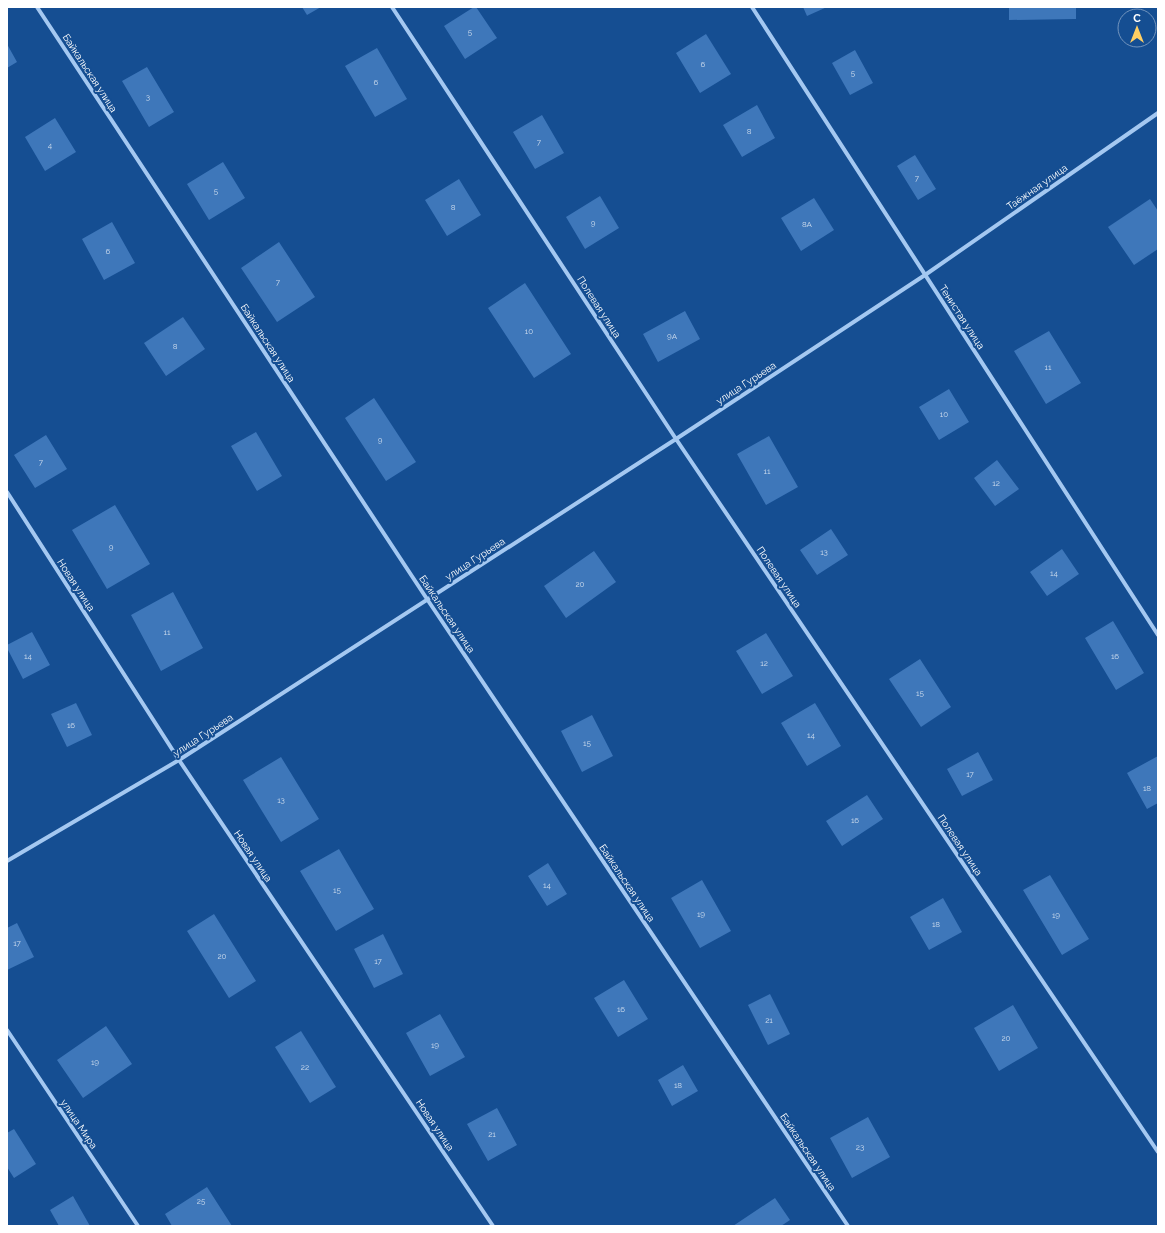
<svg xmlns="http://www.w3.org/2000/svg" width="1165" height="1233" font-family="Raleway,sans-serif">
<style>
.building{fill:#3e77ba}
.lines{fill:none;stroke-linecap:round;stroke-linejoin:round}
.street{stroke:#a4c8f1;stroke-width:4}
.labels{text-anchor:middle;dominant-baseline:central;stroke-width:4;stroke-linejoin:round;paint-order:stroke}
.number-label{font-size:8px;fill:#cfddee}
.street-label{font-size:10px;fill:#fff;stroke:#154e92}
</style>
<rect width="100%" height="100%" fill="#154e92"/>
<!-- building -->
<path class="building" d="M302,7H321L307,15Z
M474,7H476L497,38L465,59L444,26Z
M803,7H827L807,16Z
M1009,7H1076V19L1009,20Z
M706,34L731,74L700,93L676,53Z
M7,44L17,62L7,68Z
M377,48L407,99L375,117L345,66Z
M855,50L873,83L850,95L832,63Z
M147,67L174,112L149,127L122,81Z
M757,105L775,138L742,157L723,125Z
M542,115L564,153L535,169L513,132Z
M55,118L76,152L45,171L25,137Z
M915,155L936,189L918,200L897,166Z
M223,162L245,198L209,220L187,184Z
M459,179L481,215L447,236L425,200Z
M600,196L619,228L585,249L566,217Z
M814,198L834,230L801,251L781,218Z
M1150,199L1158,211V249L1134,265L1108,227Z
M112,222L135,263L104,280L82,239Z
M279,242L315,297L277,322L241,268Z
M525,283L571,354L534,378L488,308Z
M685,311L700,339L658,362L643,334Z
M183,317L205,349L166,376L144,343Z
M1049,331L1081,383L1046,404L1014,351Z
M949,389L969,422L939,440L919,407Z
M374,398L416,462L386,481L345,418Z
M256,432L282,476L257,491L231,446Z
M46,435L67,469L35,488L14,455Z
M769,436L798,487L766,505L737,454Z
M997,460L1019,489L995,506L974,478Z
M115,505L150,564L107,589L72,530Z
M831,529L848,555L817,575L800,550Z
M1062,549L1079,574L1047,596L1030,572Z
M594,551L616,582L566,618L544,586Z
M173,592L203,648L161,671L131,615Z
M1113,621L1144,673L1116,690L1085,638Z
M32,632L50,665L23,679L7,648V645Z
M766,633L793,676L762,694L736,651Z
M920,659L951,707L921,727L889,679Z
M76,703L92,735L67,747L51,714Z
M815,703L841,746L807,766L781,723Z
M592,715L613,756L582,772L561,731Z
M978,752L993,780L962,796L947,769Z
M1158,756V803L1147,809L1127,773Z
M281,757L319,819L281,842L243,780Z
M867,795L883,819L842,846L826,821Z
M339,849L374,909L336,931L300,871Z
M548,863L567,894L547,906L528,876Z
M1050,875L1089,939L1062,955L1023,890Z
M702,880L731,931L700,948L671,898Z
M943,898L962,932L929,950L910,917Z
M214,914L256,981L229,998L187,931Z
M17,923L34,957L7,970V928Z
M383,934L403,974L374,988L354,949Z
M624,980L648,1019L618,1037L594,998Z
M770,994L790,1034L768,1045L748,1005Z
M1013,1005L1038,1048L999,1071L974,1028Z
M440,1014L465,1057L430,1076L406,1033Z
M106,1026L132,1064L83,1098L57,1060Z
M301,1031L336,1087L310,1103L275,1047Z
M683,1065L698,1091L672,1106L658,1080Z
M497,1108L517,1145L488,1161L467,1124Z
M868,1117L890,1157L852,1178L830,1138Z
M14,1129L36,1164L14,1178L7,1167V1133Z
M207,1187L232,1226H172L165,1214Z
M73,1196L90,1226H59L50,1210Z
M775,1198L790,1220L781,1226H733Z"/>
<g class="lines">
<!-- street -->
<path class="street" d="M37,7L427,599L848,1226
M392,7L676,439L1158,1152
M752,7L1158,635
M7,492L179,760L493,1226
M7,861L179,760L676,439L925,275L1158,113
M7,1030L138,1226"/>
</g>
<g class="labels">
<!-- number labels -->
<g class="number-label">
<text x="470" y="32">5</text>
<text x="703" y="64">6</text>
<text x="853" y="73">5</text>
<text x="376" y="82">6</text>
<text x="148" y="97">3</text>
<text x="749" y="131">8</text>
<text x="539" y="142">7</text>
<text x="50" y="145">4</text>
<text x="917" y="178">7</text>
<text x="216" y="191">5</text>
<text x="453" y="207">8</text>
<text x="593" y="223">9</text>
<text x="807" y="224">8А</text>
<text x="108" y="251">6</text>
<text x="278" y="282">7</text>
<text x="529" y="331">10</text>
<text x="672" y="336">9А</text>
<text x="175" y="346">8</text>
<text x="1048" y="367">11</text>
<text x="944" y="414">10</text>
<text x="380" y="440">9</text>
<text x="41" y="462">7</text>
<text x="767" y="471">11</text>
<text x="996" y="483">12</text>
<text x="111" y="547">9</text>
<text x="824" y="552">13</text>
<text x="1054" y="573">14</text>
<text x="580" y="584">20</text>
<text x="167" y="632">11</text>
<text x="28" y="656">14</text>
<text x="1115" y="656">16</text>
<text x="764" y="663">12</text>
<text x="920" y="693">15</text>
<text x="71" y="725">16</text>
<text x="811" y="735">14</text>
<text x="587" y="743">15</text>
<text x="970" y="774">17</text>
<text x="1147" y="788">18</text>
<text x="281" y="800">13</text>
<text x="855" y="820">16</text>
<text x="547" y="885">14</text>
<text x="337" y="890">15</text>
<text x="701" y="914">19</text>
<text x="1056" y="915">19</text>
<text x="936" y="924">18</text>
<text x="17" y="943">17</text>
<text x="222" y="956">20</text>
<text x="378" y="961">17</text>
<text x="621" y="1009">16</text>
<text x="769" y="1020">21</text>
<text x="1006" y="1038">20</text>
<text x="435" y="1045">19</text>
<text x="95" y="1062">19</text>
<text x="305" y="1067">22</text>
<text x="678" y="1085">18</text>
<text x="492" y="1134">21</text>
<text x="860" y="1147">23</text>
<text x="201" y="1201">25</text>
</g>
<!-- street labels -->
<g class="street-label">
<text transform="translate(90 73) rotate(57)">Байкальская улица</text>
<text transform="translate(1037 187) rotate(-35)">Таёжная улица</text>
<text transform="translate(599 307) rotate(57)">Полевая улица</text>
<text transform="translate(962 317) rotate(57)">Тенистая улица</text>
<text transform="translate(268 343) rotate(57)">Байкальская улица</text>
<text transform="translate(746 383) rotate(-33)">улица Гурьева</text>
<text transform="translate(475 559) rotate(-33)">улица Гурьева</text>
<text transform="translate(779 577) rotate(56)">Полевая улица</text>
<text transform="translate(76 585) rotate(57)">Новая улица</text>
<text transform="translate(447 614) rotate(56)">Байкальская улица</text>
<text transform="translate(203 735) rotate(-33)">улица Гурьева</text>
<text transform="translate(960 845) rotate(56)">Полевая улица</text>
<text transform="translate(253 856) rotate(56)">Новая улица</text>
<text transform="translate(627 883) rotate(56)">Байкальская улица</text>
<text transform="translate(79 1124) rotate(56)">улица Мира</text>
<text transform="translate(435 1125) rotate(56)">Новая улица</text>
<text transform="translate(808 1152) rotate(56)">Байкальская улица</text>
</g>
</g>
<!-- border -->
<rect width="1165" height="1233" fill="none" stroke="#ffffff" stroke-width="16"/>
<!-- north arrow -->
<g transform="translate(1137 28)"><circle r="19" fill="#154e92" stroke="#7395be"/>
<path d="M0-3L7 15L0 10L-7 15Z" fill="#ffcf63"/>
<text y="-6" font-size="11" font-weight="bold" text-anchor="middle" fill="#ffffff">С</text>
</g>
</svg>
